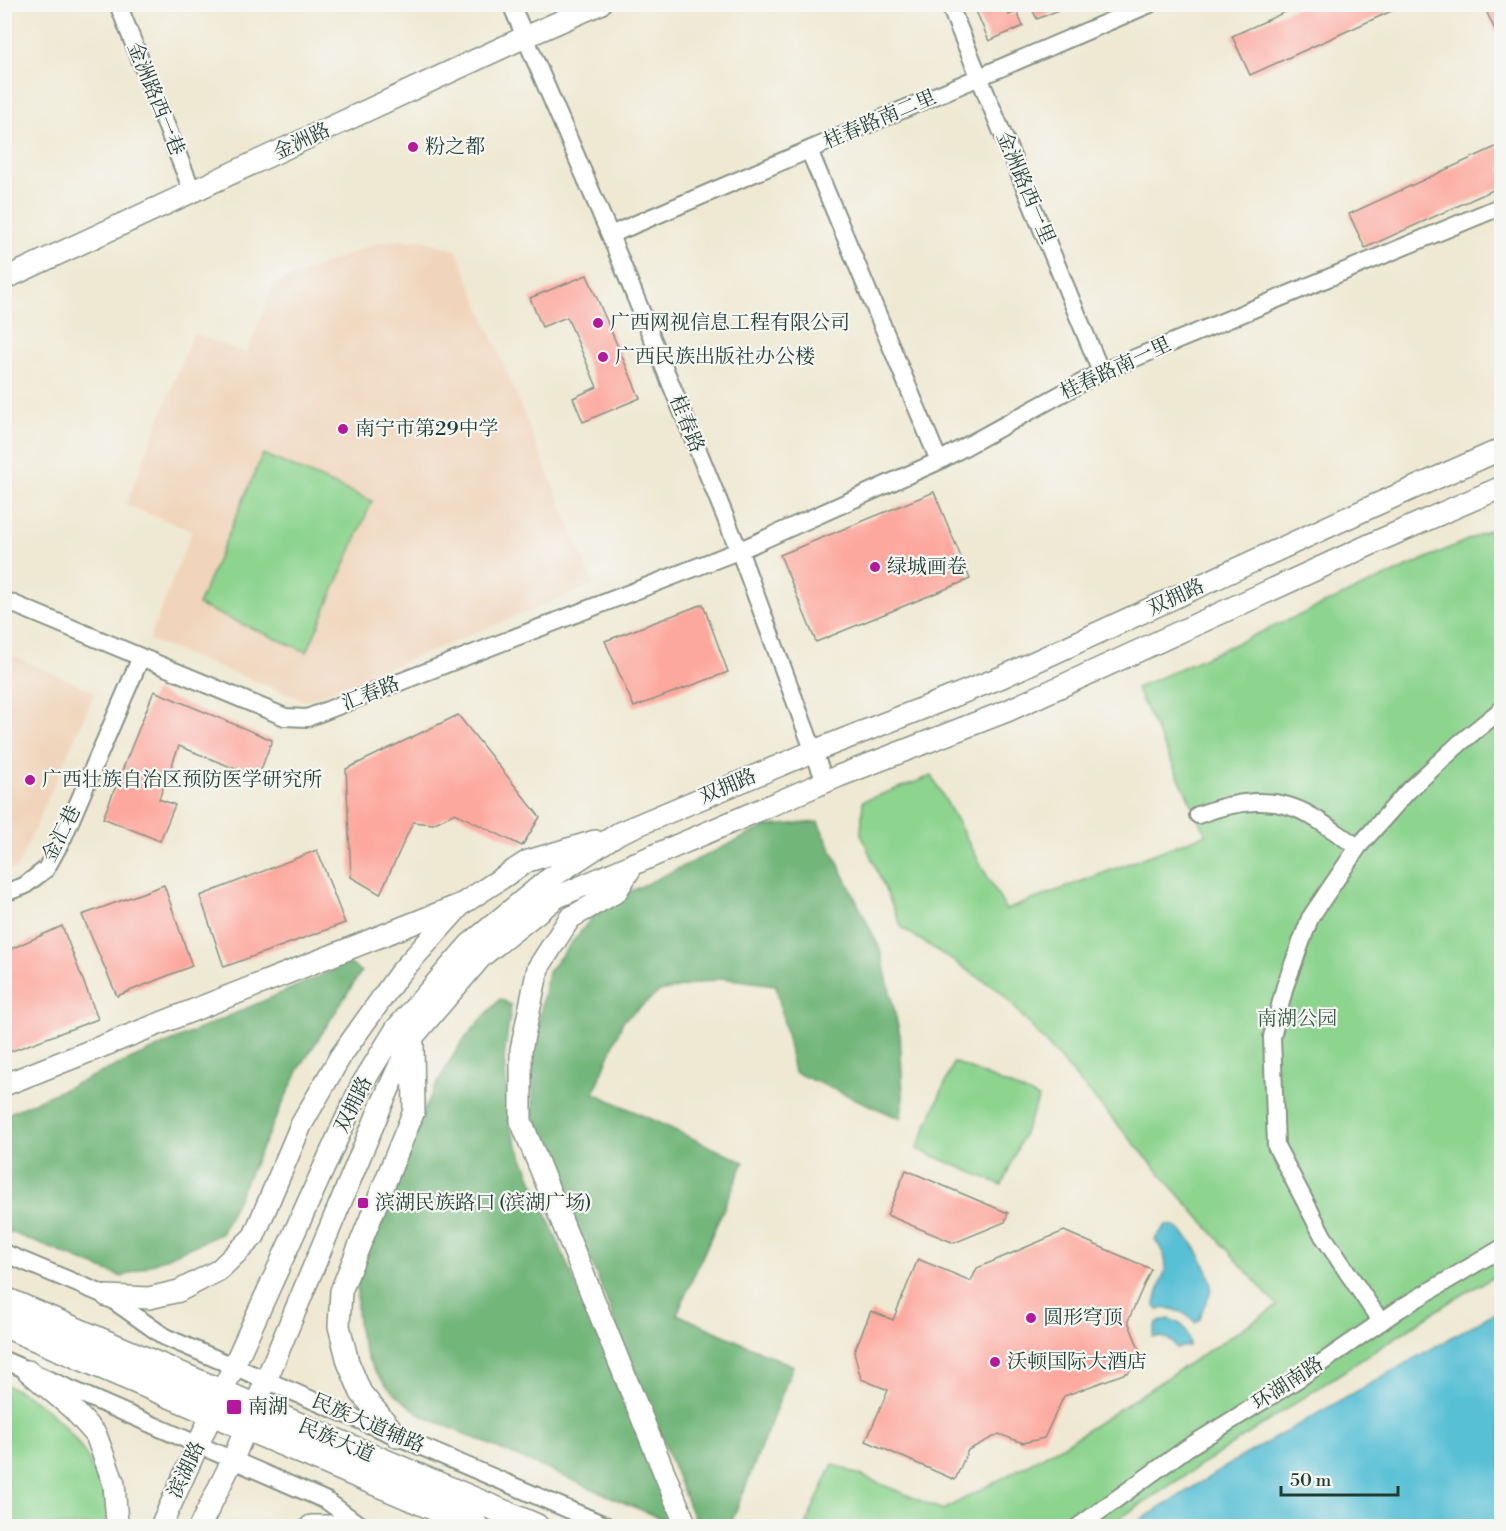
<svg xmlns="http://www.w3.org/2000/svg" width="1506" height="1531" font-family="'Libre Bodoni','Noto Serif SC',serif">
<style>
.built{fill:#f0d5bc}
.green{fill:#8dd48f;stroke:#568862;stroke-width:1.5}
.forest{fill:#72b67a;stroke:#487a57;stroke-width:1.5}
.water{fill:#58c0d5;stroke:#3c7e84;stroke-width:1.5}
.building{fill:#fda89e}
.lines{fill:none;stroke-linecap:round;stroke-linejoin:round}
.minor-casing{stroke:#879384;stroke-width:20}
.major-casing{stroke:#879384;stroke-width:24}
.highway-casing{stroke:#879384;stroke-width:27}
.minor{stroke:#fff;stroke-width:16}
.major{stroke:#fff;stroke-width:21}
.highway{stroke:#fff;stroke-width:24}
.poi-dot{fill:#b5179e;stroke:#f6f6f2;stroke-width:2}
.labels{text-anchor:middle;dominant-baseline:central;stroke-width:4.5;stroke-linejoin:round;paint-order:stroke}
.street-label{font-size:20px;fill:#1f3d34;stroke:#f6f6f2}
.poi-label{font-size:20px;fill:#1f3d34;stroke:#f6f6f2;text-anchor:start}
.park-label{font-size:20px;fill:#355b46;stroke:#f6f6f2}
</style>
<rect width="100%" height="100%" fill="#f6f6f2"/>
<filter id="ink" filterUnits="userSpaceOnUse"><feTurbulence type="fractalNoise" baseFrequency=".0167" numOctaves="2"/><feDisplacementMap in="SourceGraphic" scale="12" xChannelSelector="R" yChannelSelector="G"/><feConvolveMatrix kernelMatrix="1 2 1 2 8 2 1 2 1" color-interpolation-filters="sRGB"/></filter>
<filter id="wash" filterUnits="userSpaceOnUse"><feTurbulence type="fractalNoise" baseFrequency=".008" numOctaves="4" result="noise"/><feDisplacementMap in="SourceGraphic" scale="24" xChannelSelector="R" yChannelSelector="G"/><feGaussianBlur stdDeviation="1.35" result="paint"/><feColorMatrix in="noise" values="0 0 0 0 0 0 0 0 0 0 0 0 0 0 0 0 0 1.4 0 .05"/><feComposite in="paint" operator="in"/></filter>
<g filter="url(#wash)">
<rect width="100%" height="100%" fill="#efe9d3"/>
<!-- built -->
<path class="built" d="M423,240L457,251L594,585L306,701L149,640L192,531L126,505L193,333L247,354L274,284L382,241Z
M5,652L95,692L17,869L5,870Z"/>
<!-- green -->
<path class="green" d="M263,454L372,501L307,652L198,605Z
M1501,525V1273L1451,1301L1108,1526H805L833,1464L943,1510L1064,1445L1277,1306L1000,991L902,928L861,834L863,801L932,776L1006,910L1206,834L1136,688Z
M954,1062L1039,1098L1002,1185L917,1149Z
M4,1384C45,1401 77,1433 95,1473C100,1483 106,1496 107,1508C107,1514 106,1521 105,1526H5Z"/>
<!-- forest -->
<path class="forest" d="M818,822L880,949L900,1035L903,1096L901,1119L794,1072L776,985L722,978L659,992L623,1021L594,1093L744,1162L677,1314L793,1366L730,1526H697L533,1116V1052L548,972L602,905L767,826Z
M349,963L361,972L299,1069L221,1234L122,1277L5,1230V1115Z
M500,999L511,1005L504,1059L510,1127L676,1525L423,1416C399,1399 374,1378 364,1349C353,1321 356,1269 365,1241C370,1224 379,1207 387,1190C408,1141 430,1093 458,1048C469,1031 486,1015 500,999Z"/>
<!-- water -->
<path class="water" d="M1166,1225C1186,1224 1211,1269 1211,1287C1211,1299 1201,1306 1201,1317L1196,1323C1185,1312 1173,1306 1158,1309L1155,1305C1159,1275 1177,1270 1155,1239Z
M1501,1309V1526H1131L1243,1456Z
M1169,1319C1184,1324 1189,1330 1189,1346L1176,1348C1172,1339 1163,1336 1153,1337L1156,1323Z"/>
<g id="blocks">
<!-- building -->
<path class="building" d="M973,4H1004L1009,15L1017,12L1023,26L989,41Z
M1303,4H1407L1250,75L1232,36Z
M1483,4H1502V45Z
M1030,5H1071L1037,19Z
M1502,144V186L1365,248L1349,214Z
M587,275L640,398L583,422L573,398L597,387L567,317L542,327L530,298Z
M934,492L970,579L816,642L780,555Z
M703,604L728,672L634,707L605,641Z
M154,691L272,740L258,778L179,746L159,799L175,805L160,841L103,818Z
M458,715L540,817L522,846L455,813L433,824L413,822L380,894L351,877L346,769Z
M317,850L345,923L224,967L200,896Z
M164,885L192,966L117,996L82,915Z
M62,926L98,1019L4,1054V952Z
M906,1170L1008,1213L1005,1222L954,1243L887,1215Z
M1064,1231L1151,1269L1128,1321L1139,1349L1129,1372L1064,1396L1044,1438L1023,1443L999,1434L968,1450L955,1480L866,1441L888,1390L861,1379L854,1352L871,1311L893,1320L918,1259L971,1281L977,1268Z"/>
</g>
</g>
<g filter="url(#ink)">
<use href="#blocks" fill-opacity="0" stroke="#879384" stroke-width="1.5"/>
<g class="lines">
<defs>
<path id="minor" d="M118,4L193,193
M511,4L610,235L742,558L825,782
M949,4L1101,372
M809,150L939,461
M610,235L1150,4
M4,600L285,717L307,718L738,551L939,461L1101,372L1502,206
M1198,815C1235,801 1275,794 1311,816C1327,825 1342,837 1358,847
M4,893L24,886L46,869L63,838L141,657
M4,1253L107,1296L165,1337L607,1526
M1381,1322L1323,1236L1276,1146L1272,1037L1285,986L1310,918L1358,847L1408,791L1460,743L1502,709
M4,1360L327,1501L361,1526
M1079,1526L1187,1448L1298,1379L1401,1308L1502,1248"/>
<path id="major" d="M4,279L525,37L600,4
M634,863L616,892L570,918L538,968L521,1050V1121L686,1526
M4,1085L462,904L528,861L595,841
M107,1296L149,1298L179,1291L219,1270L254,1236L301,1125L340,1057L399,974L460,906
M28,1371L73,1409L96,1435L114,1484L117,1523L116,1526
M398,1437L361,1393L348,1362L339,1326L341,1291L414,1111L413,1044
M161,1526L361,1086L396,1029L470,944L546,881L619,833L814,751L1002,677L1373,506L1502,449
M200,1526L233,1459L381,1106L412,1038L482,956L557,897L839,776L1007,711L1378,541L1502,487
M311,1526H359"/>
<path id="highway" d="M4,1299L536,1526
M4,1325L476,1526"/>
</defs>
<!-- minor casing -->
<use href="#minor" class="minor-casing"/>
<!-- major casing -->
<use href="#major" class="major-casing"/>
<!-- highway casing -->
<use href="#highway" class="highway-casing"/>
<!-- minor -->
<use href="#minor" class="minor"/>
<!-- major -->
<use href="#major" class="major"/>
<!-- highway -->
<use href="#highway" class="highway"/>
</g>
</g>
<!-- markers -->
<g class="poi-dot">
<circle cx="413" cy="147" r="6"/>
<circle cx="598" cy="323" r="6"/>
<circle cx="603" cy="357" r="6"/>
<circle cx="343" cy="429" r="6"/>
<circle cx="875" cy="567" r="6"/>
<circle cx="30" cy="780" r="6"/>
<rect x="357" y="1197" width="12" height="12" rx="3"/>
<circle cx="1031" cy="1318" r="6"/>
<circle cx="995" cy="1362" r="6"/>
<rect x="226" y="1399" width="16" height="16" rx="3"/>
</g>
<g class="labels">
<!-- street labels -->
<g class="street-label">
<text transform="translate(155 99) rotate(68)">金洲路西一巷</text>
<text transform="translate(880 120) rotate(-23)">桂春路南二里</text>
<text transform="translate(302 142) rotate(-25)">金洲路</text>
<text transform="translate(1025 188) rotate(67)">金洲路西一里</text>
<text transform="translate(1116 369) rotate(-25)">桂春路南一里</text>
<text transform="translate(686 424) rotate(68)">桂春路</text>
<text transform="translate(1176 598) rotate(-25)">双拥路</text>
<text transform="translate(371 694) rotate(-21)">汇春路</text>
<text transform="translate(728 787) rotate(-23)">双拥路</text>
<text transform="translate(62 834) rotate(-63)">金汇巷</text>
<text transform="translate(354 1105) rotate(-64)">双拥路</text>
<text transform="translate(1288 1384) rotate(-33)">环湖南路</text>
<text transform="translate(368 1424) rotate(23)">民族大道辅路</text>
<text transform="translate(336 1441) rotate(23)">民族大道</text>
<text transform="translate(187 1470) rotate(-65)">滨湖路</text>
</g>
<!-- poi labels -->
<g class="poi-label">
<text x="425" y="147">粉之都</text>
<text x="610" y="323">广西网视信息工程有限公司</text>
<text x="615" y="357">广西民族出版社办公楼</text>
<text x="355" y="429">南宁市第29中学</text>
<text x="887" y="567">绿城画卷</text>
<text x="42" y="780">广西壮族自治区预防医学研究所</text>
<text x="375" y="1203">滨湖民族路口 (滨湖广场)</text>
<text x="1043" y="1318">圆形穹顶</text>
<text x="1007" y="1362">沃顿国际大酒店</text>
<text x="248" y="1407">南湖</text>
</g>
<!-- park labels -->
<g class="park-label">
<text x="1297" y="1019">南湖公园</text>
</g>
</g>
<!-- margin -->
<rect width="1506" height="1531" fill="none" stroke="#f6f6f2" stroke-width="24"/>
<!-- scale -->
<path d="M1281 1486v9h117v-9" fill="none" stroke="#1f3d34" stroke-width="3"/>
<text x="1290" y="1486" font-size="18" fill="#1f3d34" stroke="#f6f6f2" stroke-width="4.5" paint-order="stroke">50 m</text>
</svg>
